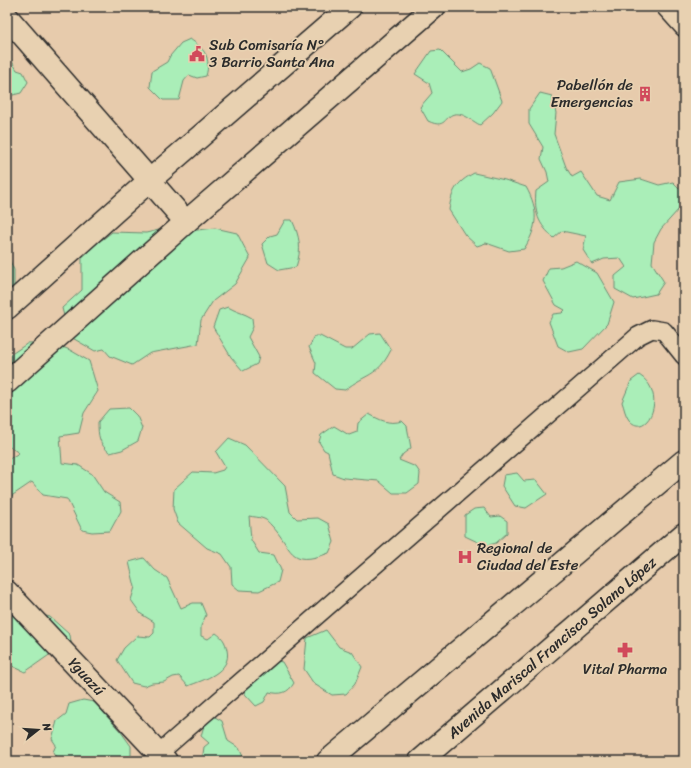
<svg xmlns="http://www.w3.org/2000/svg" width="691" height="768" font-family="Sriracha,sans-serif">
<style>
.green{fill:#aaeeb8;stroke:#6a8c72}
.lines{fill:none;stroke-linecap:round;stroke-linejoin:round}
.service-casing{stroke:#2b2b2b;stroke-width:20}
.minor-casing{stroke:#2b2b2b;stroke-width:25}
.primary-casing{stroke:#2b2b2b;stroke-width:25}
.service{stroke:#e8d1b1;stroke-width:17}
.minor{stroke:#e8d1b1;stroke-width:22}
.primary{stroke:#e8d1b1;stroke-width:22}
.labels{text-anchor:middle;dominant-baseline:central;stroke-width:3.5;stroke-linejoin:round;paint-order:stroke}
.poi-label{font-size:15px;fill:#2b2b2b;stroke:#e8d1b1;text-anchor:start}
.street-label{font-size:15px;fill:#2b2b2b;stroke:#e8d1b1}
</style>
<rect width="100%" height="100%" fill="#e7cbac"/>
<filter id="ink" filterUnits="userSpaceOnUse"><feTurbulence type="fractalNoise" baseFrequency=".025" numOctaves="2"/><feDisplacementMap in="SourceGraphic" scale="8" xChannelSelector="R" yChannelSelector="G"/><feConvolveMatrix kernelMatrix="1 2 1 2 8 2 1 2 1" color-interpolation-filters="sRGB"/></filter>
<g filter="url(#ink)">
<!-- green -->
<path class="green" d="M190,39C206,50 211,58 206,76L197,78L189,75L184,81L179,100H163L150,87L152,71L167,62L170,56L181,43Z
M440,50L462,72L471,69L480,63L490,68L502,101L493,113L480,125C474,122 466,115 459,114C443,112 449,131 428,121L420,107L432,93L429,83L415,74L431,51Z
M7,53L17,70L23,72L28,82L21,93L9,96H7Z
M540,93L552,96L556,113L554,134L566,167L572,177L581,172L597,196L610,200L619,182L641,179L659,185L673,182L683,192L679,209L661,229L654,242L652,263L664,282L656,294L633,299L615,289V276L626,267L620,258L604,259L592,264L583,250L586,236L562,231L554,238C538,224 534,213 536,191L549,182L547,172L541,159L543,147L529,124V109Z
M474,173L505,180L526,187C539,210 538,227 524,249L509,251L486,243L477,246L465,235L449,210C452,190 456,183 474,173Z
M285,220H292C300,237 302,249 296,267L279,270L268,263L262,244L270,236L277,234Z
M215,228L237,233L250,258L235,284L213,301L201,320L198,344L150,353L132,365L110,356L104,349L95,351L69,336L62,308L82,290V250L103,239L112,232L146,233L163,229L189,231Z
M7,260L10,261L14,270V293L7,300Z
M576,261L597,273L614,302L607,324L583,349L569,352L558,346L549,322L553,314L562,313L565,310L556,305L543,281L549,268L561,267Z
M228,307C236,312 244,313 252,318L253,327L248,337L259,357L257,364L243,371L231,357L213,327L219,310Z
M380,333L391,350C377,378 366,373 345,390L335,389L315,373L316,363L309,347L315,336H320L345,349H352L370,334Z
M50,342L70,350L89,361L98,391L84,413L79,433L60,436L62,463L78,465L92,474L104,492L120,502L121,511L110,531L92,532L82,530L67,499L43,495L32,482L7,499V460L19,453L7,445V357L28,343Z
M639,375C669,393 647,441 629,420C625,415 624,407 622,402L631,381Z
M129,408L137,416L142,428L138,441L122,450L110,453C99,444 98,436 98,422L109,409Z
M369,414C380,420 389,425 402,421L407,426L411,448L403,454L399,460L416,467L420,473L419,484L407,493H393L379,481L344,478L333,474L328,452L324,450L319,442L321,435L334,426L349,435L357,432L358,423Z
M229,438L245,445L285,486L290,512L297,519L318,518L329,524L334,542L329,553C287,569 293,547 271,525C269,523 267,520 264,519C260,517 253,517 249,516L251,540L259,553L274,555L281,570L278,582L259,591L239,590L232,584L231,567L222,554L207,548L178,523L173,509L174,489L193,472L213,473L223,470L225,467L216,452Z
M517,473L524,481L536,480L547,494L526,508L515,506L502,486L504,475Z
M484,508L491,517L500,516L507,521V533L496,543L486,546L465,536V515L474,509Z
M144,558L155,570L167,578L181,608L193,603H201L206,615L201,626V636L208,639L216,633C223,638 225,641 227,650C232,672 203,680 188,686L179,676L173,677L164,682L152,683L144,686L132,683L117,660L124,648L137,636L150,637L154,633V622L141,614L131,600L135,587L129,562Z
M7,606L50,617L70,635L72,648L52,653L25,672L10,665L7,657Z
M326,630L339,647L352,652L362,667L355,684L346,694L332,695L314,684L304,669L307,638Z
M273,660L282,662L294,683C288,693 281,695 269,692L264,702L256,706L245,694L247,680Z
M83,700L94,702L121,732L131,746V761H58L53,752L56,745L52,739L57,721L66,714L69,704Z
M215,717L222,721L228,741L239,748L245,761H202L204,747L209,743L201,736L205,722Z"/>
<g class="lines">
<defs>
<path id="service" d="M665,7L684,28
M159,753L638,336L652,329L664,331L684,356"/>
<g id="minor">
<path d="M7,17L186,222"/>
<path d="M7,308L150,180L350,7"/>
<path d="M7,382L186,222L434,7"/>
<path id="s1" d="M7,592L166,761"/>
</g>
<g id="primary">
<path d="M328,761L684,461"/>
<path id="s2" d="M420,761L684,534"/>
</g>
</defs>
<!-- service casing -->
<use href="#service" class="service-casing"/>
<!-- minor casing -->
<use href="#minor" class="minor-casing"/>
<!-- primary casing -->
<use href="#primary" class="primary-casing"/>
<!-- service -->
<use href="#service" class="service"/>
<!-- minor -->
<use href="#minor" class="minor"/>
<!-- primary -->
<use href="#primary" class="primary"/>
</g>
</g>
<!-- icons -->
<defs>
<symbol id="civic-bare" viewBox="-9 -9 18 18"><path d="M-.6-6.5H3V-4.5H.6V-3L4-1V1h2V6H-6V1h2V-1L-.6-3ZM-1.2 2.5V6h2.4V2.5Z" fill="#d1495b" stroke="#e8d1b1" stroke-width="2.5" paint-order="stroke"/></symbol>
<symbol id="building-bare" viewBox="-9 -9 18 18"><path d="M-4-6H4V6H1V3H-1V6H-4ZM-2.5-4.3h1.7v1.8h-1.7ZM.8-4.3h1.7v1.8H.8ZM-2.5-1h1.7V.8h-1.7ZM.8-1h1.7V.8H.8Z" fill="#d1495b" stroke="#e8d1b1" stroke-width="2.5" paint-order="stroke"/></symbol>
<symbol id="hospital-bare" viewBox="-9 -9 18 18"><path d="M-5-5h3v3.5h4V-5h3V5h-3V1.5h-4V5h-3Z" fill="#d1495b" stroke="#e8d1b1" stroke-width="2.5" paint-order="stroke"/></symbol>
<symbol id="pharmacy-bare" viewBox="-9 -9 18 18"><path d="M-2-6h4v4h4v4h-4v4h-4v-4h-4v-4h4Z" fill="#d1495b" stroke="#e8d1b1" stroke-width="2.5" paint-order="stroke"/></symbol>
</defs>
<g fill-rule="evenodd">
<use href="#civic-bare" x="186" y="43" width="22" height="22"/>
<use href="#building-bare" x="634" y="83" width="22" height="22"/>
<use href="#hospital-bare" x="454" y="546" width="22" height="22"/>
<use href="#pharmacy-bare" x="614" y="639" width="22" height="22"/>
</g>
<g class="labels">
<!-- poi labels -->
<g class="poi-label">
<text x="209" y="45">Sub Comisaría N°<tspan x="209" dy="17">3 Barrio Santa Ana</tspan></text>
<text x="633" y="85" text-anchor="end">Pabellón de<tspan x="633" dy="17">Emergencias</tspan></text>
<text x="477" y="548">Regional de<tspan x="477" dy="17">Ciudad del Este</tspan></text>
<text x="625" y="669" text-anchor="middle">Vital Pharma</text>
</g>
<!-- street labels -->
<g class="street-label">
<text stroke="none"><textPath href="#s2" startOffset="174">Avenida Mariscal Francisco Solano López</textPath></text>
<text stroke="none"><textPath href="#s1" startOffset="116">Yguazú</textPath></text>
</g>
</g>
<!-- margin -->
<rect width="691" height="768" fill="none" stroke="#e8d1b1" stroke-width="24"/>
<rect x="12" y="12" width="667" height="744" fill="none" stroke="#2b2b2b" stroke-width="1.5" filter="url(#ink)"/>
<!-- north arrow -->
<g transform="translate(38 730) rotate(73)" stroke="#e8d1b1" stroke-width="3" paint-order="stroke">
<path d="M0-3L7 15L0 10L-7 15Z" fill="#2b2b2b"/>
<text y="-6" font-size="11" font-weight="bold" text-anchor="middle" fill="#2b2b2b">N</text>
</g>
</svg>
